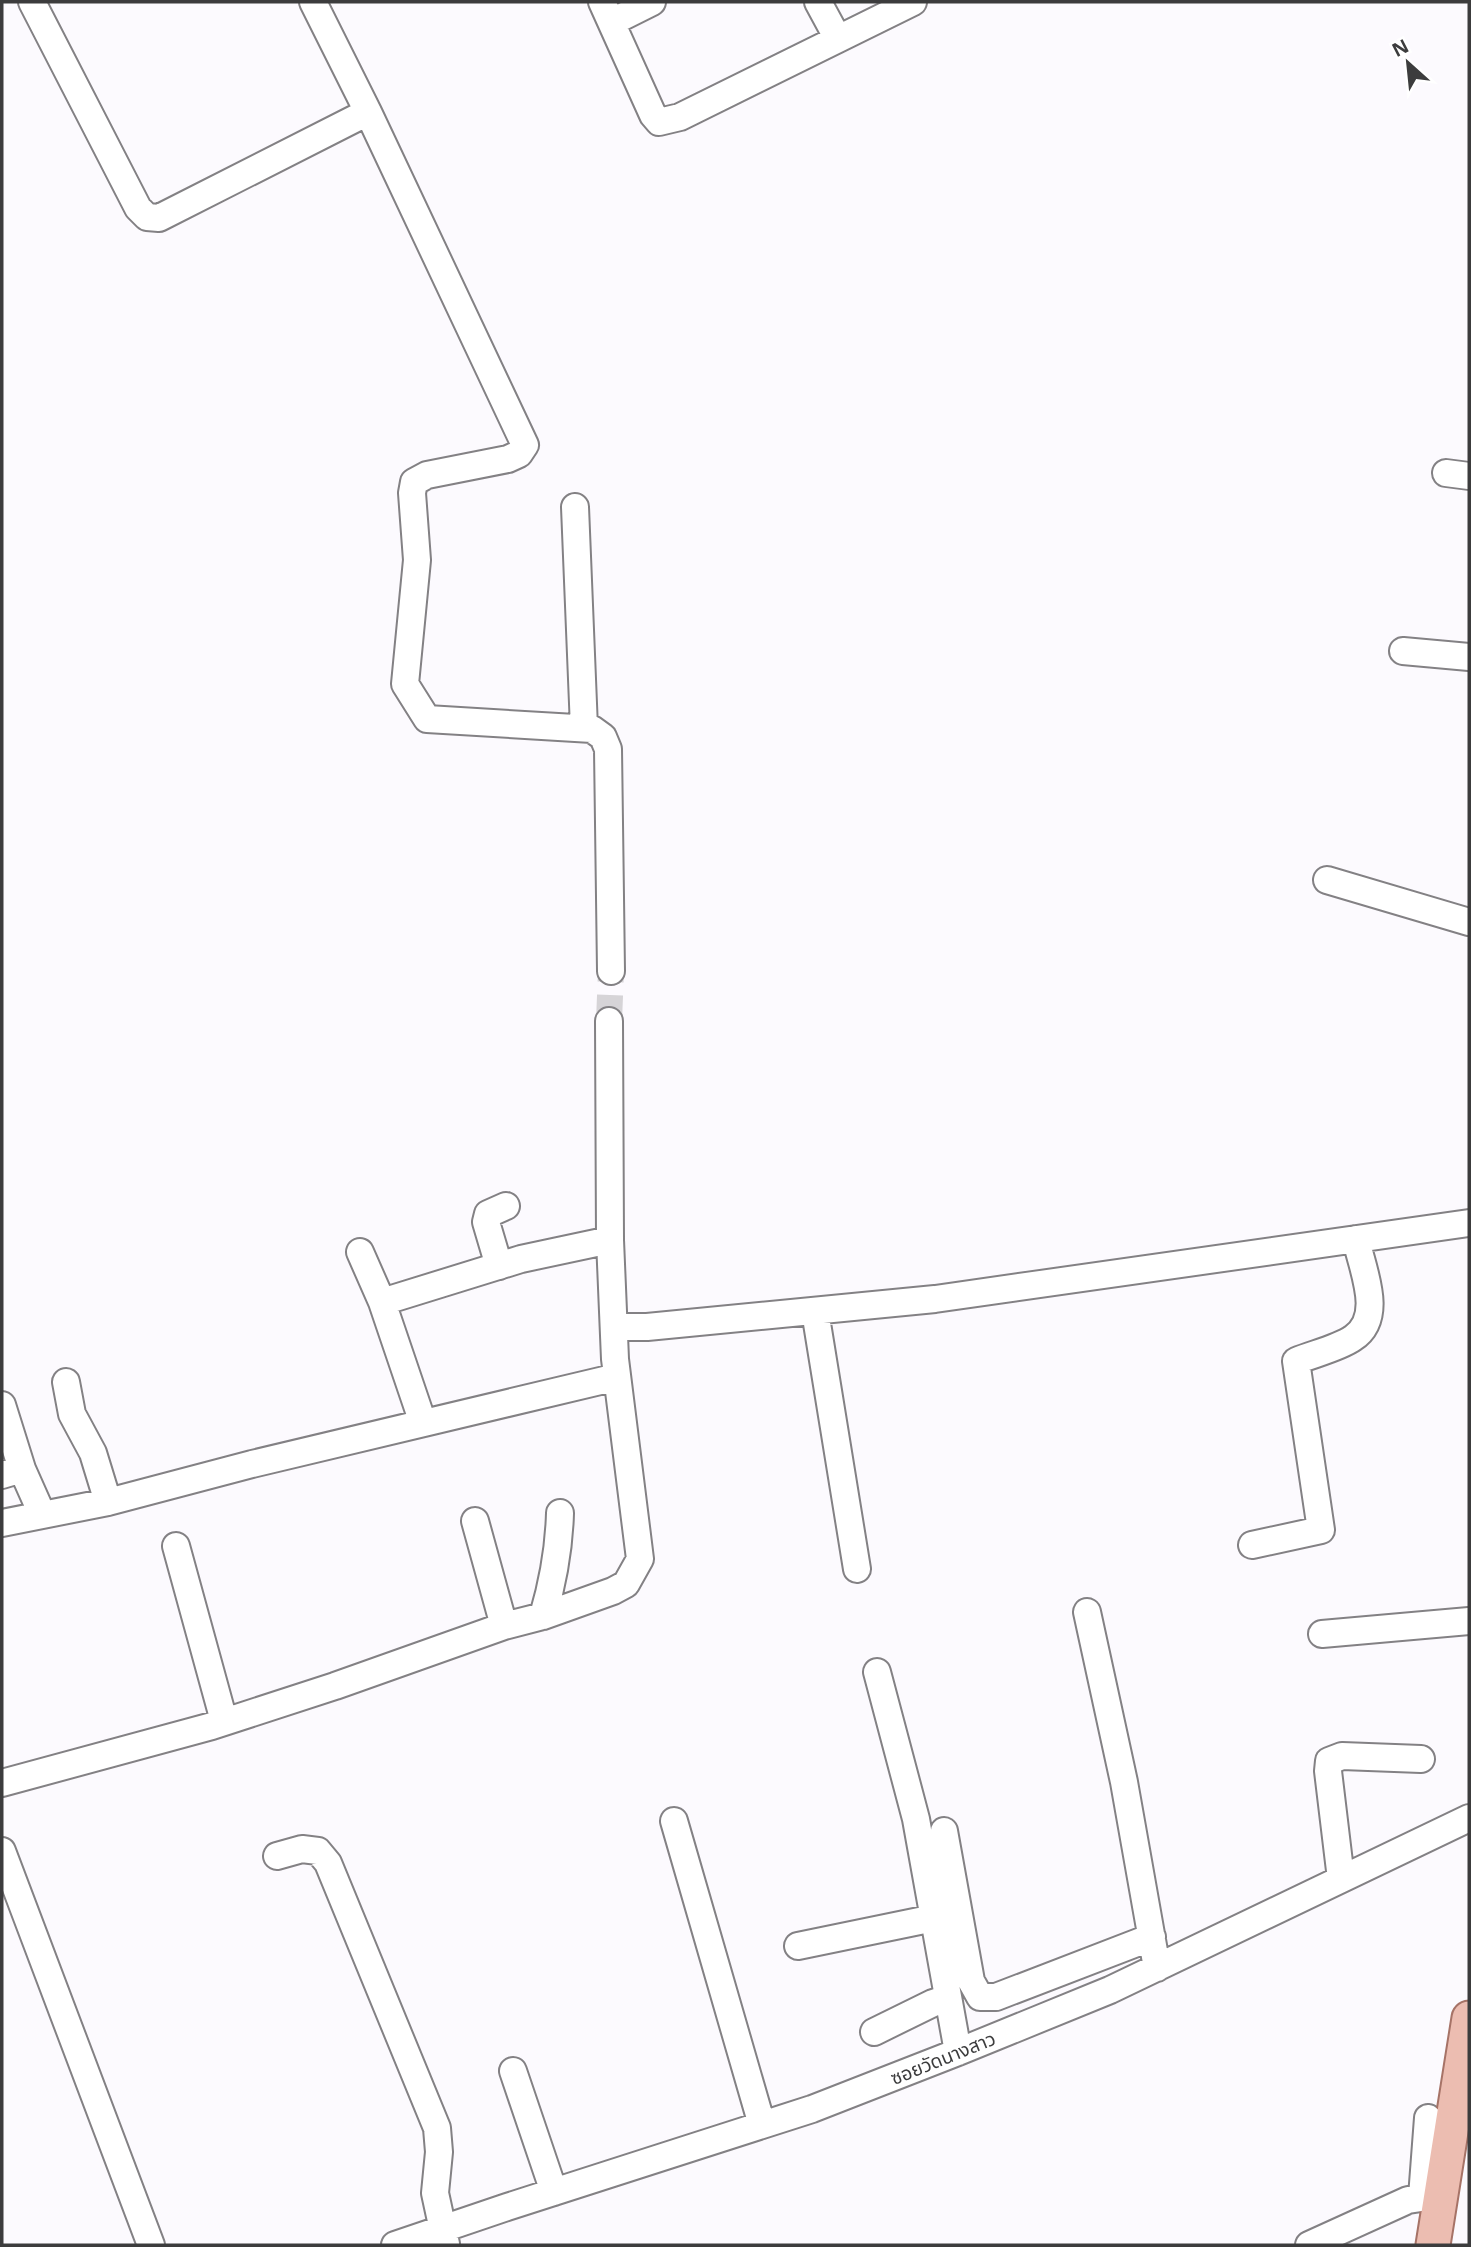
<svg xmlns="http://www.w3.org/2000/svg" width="1471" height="2247" font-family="'Noto Sans','Noto Sans Thai',sans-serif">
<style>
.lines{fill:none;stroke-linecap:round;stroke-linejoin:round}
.minor-tunnel{stroke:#d6d4d7;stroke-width:26;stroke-dasharray:26 13;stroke-linecap:butt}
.minor-casing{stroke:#838184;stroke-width:30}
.major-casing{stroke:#a67367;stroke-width:37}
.minor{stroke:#fff;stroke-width:26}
.major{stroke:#ecbdb1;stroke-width:33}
.labels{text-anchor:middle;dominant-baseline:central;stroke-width:5;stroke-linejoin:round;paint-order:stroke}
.street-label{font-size:19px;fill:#3c3c3d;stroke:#fff}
</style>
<rect width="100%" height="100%" fill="#fcfafe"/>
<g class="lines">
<!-- minor-tunnel -->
<path class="minor-tunnel" d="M609,1021L611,971"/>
<defs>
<path id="minor" d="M32,2L138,208L147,217L159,218L368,112
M313,2L368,112L525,445L519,454L508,459L427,475L414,482L412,493L417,560L405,684L427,719L592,729L603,737L608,749L611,971
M602,2L653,115L659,122L680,117L913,2
M818,2L838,39
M612,22L652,2
M1446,473L1469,476
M575,507L584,728
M1403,651L1469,657
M1327,880L1469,922
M360,1252L382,1302L521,1259L610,1240
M499,1266L486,1222L488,1214L506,1206
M382,1302L423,1423
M815,1311L857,1569
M615,1327H647L935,1299L1469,1223
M66,1382L72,1414L93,1453L108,1502
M2,1405L22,1469
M2,1475L22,1469L42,1514
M475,1521L504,1626
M2,1523L108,1502L252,1464L617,1377
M1252,1545L1321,1530L1296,1361C1313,1354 1339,1348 1353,1338C1385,1317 1362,1269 1356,1239
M176,1546L224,1721
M1087,1612L1124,1782L1157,1968
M543,1616C553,1582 559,1548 560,1513
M1322,1634L1469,1621
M877,1672L916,1819L958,2052
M2,1783L212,1726L335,1686L504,1626L543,1616L613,1591L626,1584L640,1559L615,1359L610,1240L609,1021
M674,1821L762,2125
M944,1831L971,1981L980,1997H996L1152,1937
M2,1851L151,2245
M277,1856L302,1849L318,1851L328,1863L437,2128L439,2152L435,2193L446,2244
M1341,1879L1328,1771L1329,1761L1342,1756L1421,1759
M798,1946L934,1918
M874,2032L933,2003L948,1998
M513,2071L554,2192
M1422,2197L1428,2118
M395,2245L507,2207L812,2109L958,2052L1110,1990L1469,1818
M1309,2245L1408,2200L1441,2195"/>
<path id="major" d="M1433,2245L1469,2018"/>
</defs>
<!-- minor casing -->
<use href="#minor" class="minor-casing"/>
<!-- major casing -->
<use href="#major" class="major-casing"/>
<!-- minor -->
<use href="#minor" class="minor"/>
<!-- major -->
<use href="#major" class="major"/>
</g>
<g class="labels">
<!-- street labels -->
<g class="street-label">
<text transform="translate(943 2058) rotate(-22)">ซอยวัดนางสาว</text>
</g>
</g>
<!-- border -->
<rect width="1471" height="2247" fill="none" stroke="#3c3c3d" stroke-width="7"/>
<!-- north arrow -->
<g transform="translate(1408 63) rotate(333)" stroke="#ffffff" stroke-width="5" paint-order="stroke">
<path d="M0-5L12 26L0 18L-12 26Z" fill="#3c3c3d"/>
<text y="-10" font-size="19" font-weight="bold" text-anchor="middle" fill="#3c3c3d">N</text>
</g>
</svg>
